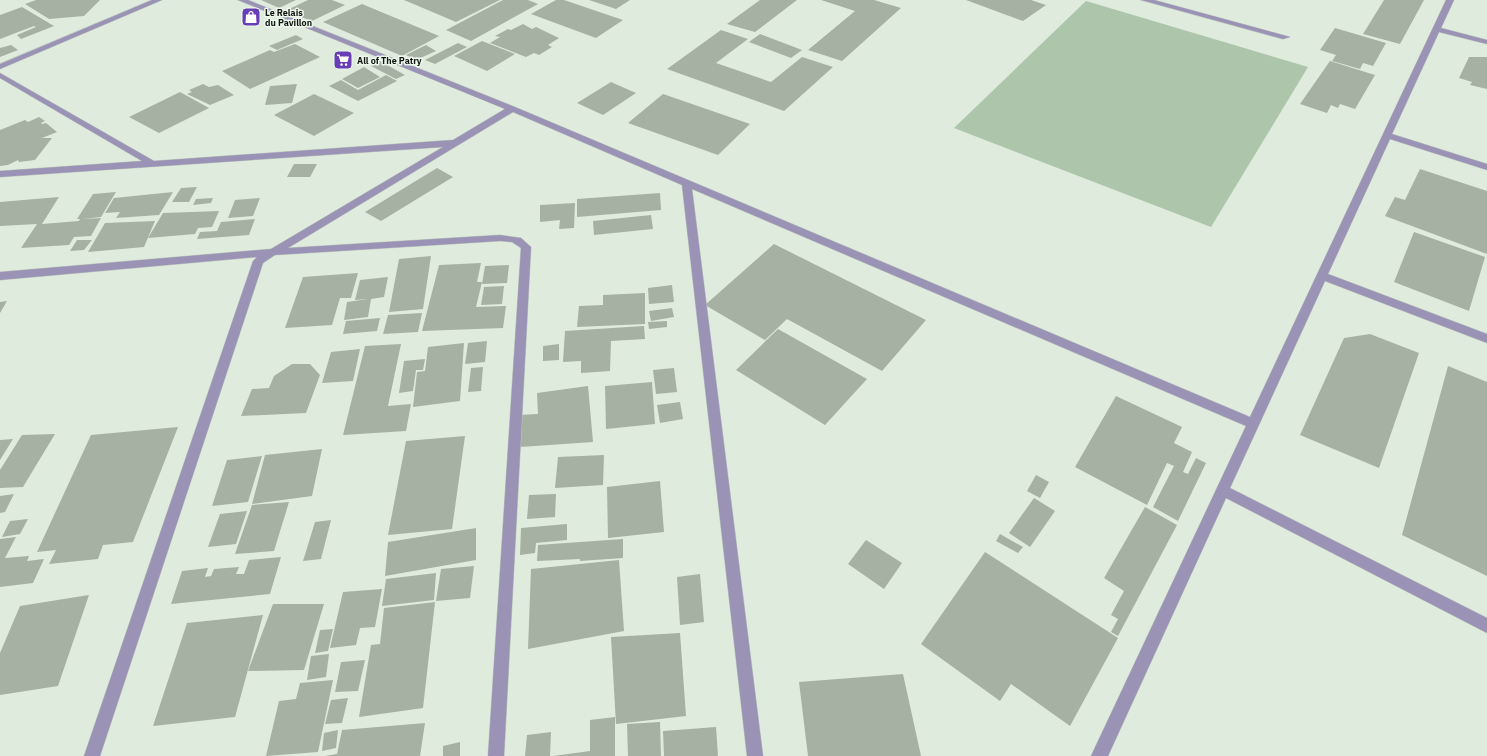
<svg xmlns="http://www.w3.org/2000/svg" width="1487" height="756" font-family="'IBM Plex Sans',sans-serif">
<style>
.green{fill:#adc5aa}
.building{fill:#a6b1a4}
.lines{fill:none;stroke-linecap:round;stroke-linejoin:round}
.lane-casing{stroke:#bec9bd;stroke-width:1}
.street-casing{stroke:#bec9bd;stroke-width:1}
.lane{fill:#9b93b6;fill-rule:evenodd}
.street{fill:#9b93b6;fill-rule:evenodd}
.labels{text-anchor:middle;dominant-baseline:central;stroke-width:3;stroke-linejoin:round;paint-order:stroke}
.far-poi-label{font-size:9px;font-weight:bold;fill:#121612;stroke:#ecf8eb;text-anchor:start}
</style>
<rect width="100%" height="100%" fill="#dfebdd"/>
<!-- green -->
<path class="green" d="M1086,1L1308,67L1211,227L954,128Z"/>
<!-- building -->
<path class="building" d="M36,0H100L84,16L49,19L25,4Z
M261,0H296L279,8Z
M308,0H332L345,5L312,21L285,11Z
M404,0H500L456,22Z
M503,0H528L538,4L471,41L446,30Z
M556,0H564L623,20L596,38L531,14Z
M589,0H630L616,9Z
M760,0H797L755,32L727,24Z
M821,0H874L901,8L842,61L808,50L855,11Z
M966,0H1031L1046,5L1023,21Z
M1384,0H1424L1400,44L1363,34Z
M362,4L439,36L402,56L323,22Z
M22,7L54,26L21,39L17,35L36,27L34,26L0,39V15Z
M523,24L532,29L536,27L559,38L548,45L552,47L539,55L534,53L526,57L490,43L500,37L495,36L508,29L511,30Z
M1335,28L1386,43L1373,66L1363,63L1360,69L1332,61L1336,55L1320,50Z
M721,30L748,39L716,63L771,82L802,57L833,67L784,111L667,69Z
M760,34L802,50L791,58L749,42Z
M296,35L303,39L277,50L269,46Z
M482,41L515,54L487,71L454,56Z
M458,43L467,47L435,64L425,60Z
M295,44L320,57L250,89L222,71L270,50L274,52Z
M11,45L18,50L0,57V48Z
M426,45L436,51L416,60L406,55Z
M1469,57H1487V89L1470,85L1472,82L1459,78Z
M380,61L405,75L396,79L371,66Z
M1330,61L1375,75L1355,109L1340,104L1338,108L1331,105L1327,113L1300,104Z
M364,67L380,77L358,88L342,79Z
M386,75L397,81L358,101L329,86L341,80L358,90Z
M611,82L636,93L603,115L577,103Z
M203,84L209,87L218,85L234,95L210,105L187,94L192,92L189,90Z
M297,84L292,103L265,105L270,86Z
M180,92L209,108L159,133L129,117Z
M314,94L354,113L314,136L274,115Z
M663,94L750,124L718,155L628,123Z
M39,117L45,121L41,123L42,124L46,123L57,132L42,138H52L35,160L19,162L18,160L8,165L0,166V130L25,120L28,122Z
M294,164H317L310,177H287Z
M437,168L453,177L381,221L365,212Z
M1420,169L1487,191V254L1385,216L1395,197L1405,200Z
M197,187L189,202H172L181,188Z
M116,192L101,217L82,219L101,218L91,236L74,237L69,245L21,248L37,224L0,226V202L59,197L42,224L79,221L80,219H77L93,194Z
M173,192L159,215L116,218L120,212L105,213L114,198Z
M660,193L661,210L577,217V199Z
M213,198L211,203L193,205L196,199Z
M260,198L253,216L228,218L235,200Z
M575,203L574,228L559,229L560,220L540,222V205Z
M219,211L212,227L198,228L195,234L148,238L163,213Z
M651,215L653,229L594,235L593,221Z
M255,219L249,235L197,239L200,232L217,231L221,222Z
M155,221L144,247L88,252L105,223Z
M1414,232L1485,257L1469,311L1394,282Z
M77,240H92L84,250L70,251Z
M774,244L926,320L882,371L787,319L765,340L705,305Z
M431,256L423,309L389,312L399,259Z
M481,263L477,282H482L476,307L506,306L503,328L422,331L439,265Z
M509,265L507,283L482,284L485,266Z
M358,273L351,298H340L332,325L285,328L303,277Z
M388,277L384,297L371,299L368,317L344,320L347,302L368,299L355,300L360,280Z
M672,285L674,302L649,304L648,288Z
M504,286L502,304L481,305L484,287Z
M645,293V324L577,327L579,306L603,305V295Z
M7,301L0,313V302Z
M672,308L674,317L651,321L649,311Z
M422,313L418,332L383,334L388,315Z
M380,318L377,331L343,334L346,321Z
M667,321V327L649,329L648,322Z
M644,326L645,339L611,341L610,371L581,373V361L563,362L565,331Z
M778,329L867,379L825,425L736,370Z
M1370,334L1419,353L1379,468L1300,435L1344,338Z
M487,341L485,362L465,364L468,343Z
M464,343L460,401L413,407L417,372L425,371L428,347Z
M401,344L388,406L411,404L406,431L343,435L365,346Z
M559,344V360L543,361V346Z
M360,349L353,381L322,383L331,352Z
M425,359L423,370H416L413,391L399,393L404,361Z
M292,364H310L320,375L306,413L241,416L252,389L269,388L274,376Z
M1448,366L1487,382V576L1402,535Z
M483,367L481,391L468,392L471,368Z
M674,368L677,392L656,394L653,370Z
M652,382L655,424L606,429L605,386Z
M588,386L593,442L520,447L518,415L538,414L537,393Z
M1116,396L1182,427L1174,443L1192,452L1183,472L1188,474L1196,458L1206,463L1178,521L1153,507L1174,466L1167,463L1147,505L1075,467Z
M680,402L683,419L660,423L657,405Z
M178,427L133,542L103,545L98,559L49,564L56,550L37,552L91,435Z
M55,434L23,487L0,488V470L22,435Z
M465,436L452,529L388,535L406,441Z
M13,439L0,460V440Z
M322,449L312,496L252,504L265,455Z
M604,455L603,485L555,488L558,457Z
M262,456L248,502L212,506L227,460Z
M1036,475L1049,482L1040,498L1027,491Z
M660,481L664,532L608,538L607,487Z
M14,494L5,512L0,513V496Z
M556,494L555,517L527,519L529,495Z
M1034,498L1055,511L1030,547L1009,533Z
M289,502L274,551L235,554L252,505Z
M1145,507L1177,525L1118,636L1111,632L1118,619L1111,615L1124,591L1104,578Z
M247,511L236,544L208,547L220,514Z
M28,519L20,534L2,537L10,521Z
M331,520L321,559L303,561L315,522Z
M567,524V540L536,543L535,553L520,555L521,528Z
M476,528V560L385,576L388,542Z
M1000,534L1023,547L1018,553L996,541Z
M16,537L5,558L29,556L27,561L44,559L33,583L0,587V539Z
M623,539V558L580,561V559L537,561L538,545Z
M866,540L902,563L884,589L848,564Z
M985,552L1118,638L1070,726L1011,684L1000,701L921,644Z
M281,557L270,594L171,604L182,571L208,568L205,577L211,576L214,569L239,567L236,574H244L249,560Z
M619,560L624,631L528,649L531,569Z
M474,566L470,598L436,601L441,569Z
M436,573L434,600L382,606L386,579Z
M700,574L704,622L680,625L677,577Z
M382,589L375,627L360,628L356,645L330,648L343,592Z
M89,595L58,686L0,695V653L20,606Z
M435,602L423,708L359,717L371,645L380,644L384,608Z
M273,604H324L304,670L248,671Z
M263,615L235,717L153,726L187,623Z
M333,629L328,651L315,653L320,630Z
M680,633L686,716L616,724L611,637Z
M329,654L326,677L307,680L311,656Z
M365,660L358,691L335,692L341,662Z
M903,674L921,756H808L799,682Z
M333,680L318,752L266,756L279,701L296,699L300,683Z
M348,698L342,723L325,724L331,700Z
M615,717V756H553L590,751V720Z
M660,722L661,756H628L627,724Z
M425,723L420,756H325L337,754L342,730Z
M716,727L718,756H664L663,731Z
M338,730L336,748L322,751L324,733Z
M551,732L550,756H525L527,735Z
M460,742V756H443V746Z"/>
<g class="lines">
<defs>
<path id="lane" d="M1141,0H1154L1290,37L1283,39Z"/>
<path id="street" d="M152,0H162L0,69V64Z
M238,0H248L515,107L1250,417L1446,0H1454L1441,28L1487,40V44L1439,32L1392,134L1487,164V170L1390,139L1328,274L1487,334V343L1325,281L1230,488L1487,618V633L1226,498L1108,756H1091L1246,426L692,189L763,756H747L682,185L513,112L288,248L500,235L521,238L531,247L504,756H488L521,248L512,242L500,241L275,255L263,263L100,756H84L253,261L257,257L0,280V272L271,249L443,147L0,177V171L142,161L0,78V73L154,161L453,140L505,109Z"/>
</defs>
<!-- lane casing -->
<use href="#lane" class="lane-casing"/>
<!-- street casing -->
<use href="#street" class="street-casing"/>
<!-- lane -->
<use href="#lane" class="lane"/>
<!-- street -->
<use href="#street" class="street"/>
</g>
<!-- icons -->
<defs>
<symbol id="shop-square" viewBox="-11 -11 22 22"><rect x="-9" y="-9" width="18" height="18" rx="4" fill="#683eb6" stroke="#ecf8eb"/><path d="M-5-2.5h2.3a2.7 3.5 0 0 1 5.4 0H5L5.5 6h-11ZM-1.5-2.5h3a1.5 2.3 0 0 0-3 0Z" fill="#fff"/></symbol>
<symbol id="supermarket-square" viewBox="-11 -11 22 22"><rect x="-9" y="-9" width="18" height="18" rx="4" fill="#683eb6" stroke="#ecf8eb"/><path d="M-6-5.5h2.5l.6 2H6L4.5 2H-2.5L-4.4-4H-6ZM-1.5 3.2a1.3 1.3 0 1 0 .1 0ZM3 3.2a1.3 1.3 0 1 0 .1 0Z" fill="#fff"/></symbol>
</defs>
<g fill-rule="evenodd">
<use href="#shop-square" x="240" y="6" width="22" height="22"/>
<use href="#supermarket-square" x="332" y="49" width="22" height="22"/>
</g>
<g class="labels">
<!-- far-poi labels -->
<g class="far-poi-label">
<text x="265" y="12">Le Relais<tspan x="265" dy="10">du Pavillon</tspan></text>
<text x="357" y="60">All of The Patry</text>
</g>
</g>
</svg>
